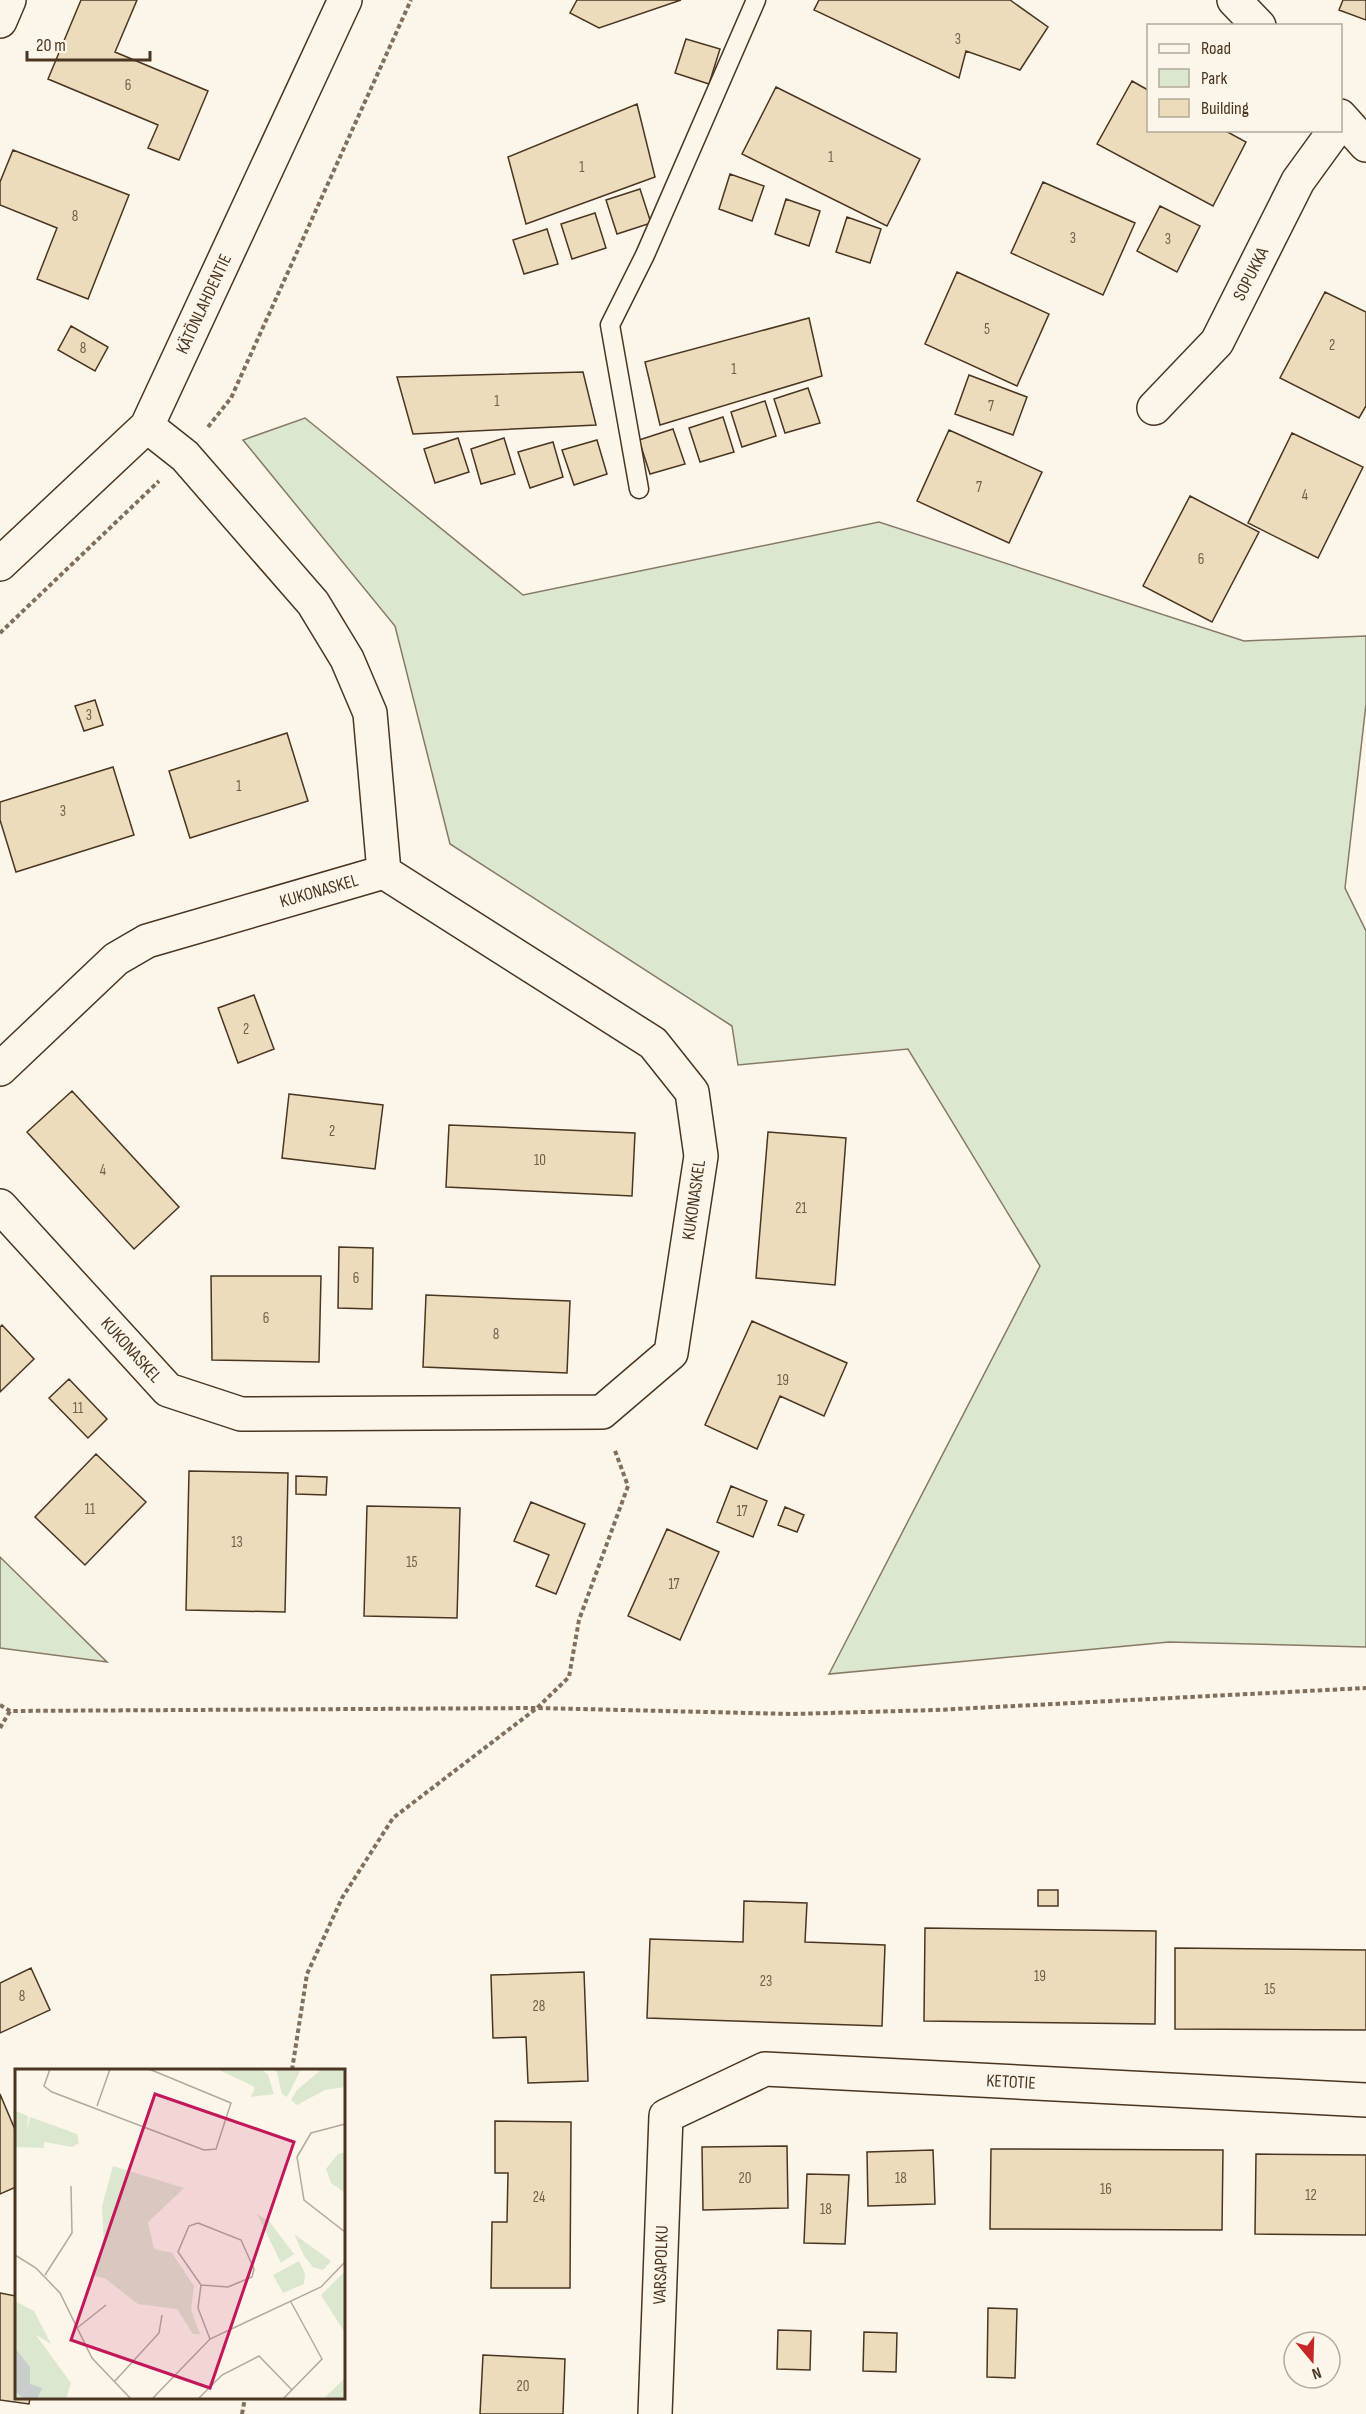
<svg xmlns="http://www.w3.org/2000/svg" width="1366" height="2414" font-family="'Sofia Sans Condensed',sans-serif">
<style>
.green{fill:#dce7d0;stroke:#887966;stroke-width:1.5}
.building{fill:#ecdcbc;stroke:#4a3520;stroke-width:1.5}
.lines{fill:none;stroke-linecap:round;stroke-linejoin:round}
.lane-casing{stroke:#4a3520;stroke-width:21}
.street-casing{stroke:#4a3520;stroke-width:36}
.path{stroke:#7f6f5c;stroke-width:4;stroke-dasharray:4.5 3;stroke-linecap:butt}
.lane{stroke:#fbf6e9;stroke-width:18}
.street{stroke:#fbf6e9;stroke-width:33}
.labels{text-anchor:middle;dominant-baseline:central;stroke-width:4.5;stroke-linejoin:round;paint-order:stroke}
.number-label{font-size:15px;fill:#725f47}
.street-label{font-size:18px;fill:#4a3520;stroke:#fbf6e9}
.inset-road{fill:none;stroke:#b4a999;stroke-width:1.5}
.view{fill:#c2185b;fill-opacity:0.15;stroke:#c2185b;stroke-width:3}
.inset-edge{fill:none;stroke:#4a3520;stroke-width:3}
</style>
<rect width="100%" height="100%" fill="#fbf6e9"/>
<!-- green -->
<path class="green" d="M305,418L523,595L879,522L1244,641L1366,636V704L1345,888L1366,931V1647L1169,1642L829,1674L1040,1266L908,1049L738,1065L732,1026L450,844L395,626L243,440Z
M0,1557L107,1662L0,1648Z"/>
<!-- building -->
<path class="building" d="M81,0H137L115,52L208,91L179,160L148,148L158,125L48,79Z
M577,0H681L599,28L570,13Z
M819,0H1010L1048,27L1020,70L966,51L959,78L814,10Z
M1343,0H1366V20L1339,10Z
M686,39L720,49L709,84L675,73Z
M1132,81L1148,90V130H1224L1246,142L1213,206L1097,144Z
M776,87L920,159L887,226L742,154Z
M637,104L655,177L526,224L508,157Z
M13,150L129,195L88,299L37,279L57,228L0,205V182Z
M730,174L764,186L752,221L719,209Z
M1043,182L1135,223L1103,295L1011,253Z
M640,189L651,223L617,234L606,200Z
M786,199L820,211L809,246L775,234Z
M1160,206L1200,226L1177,272L1137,251Z
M595,213L606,248L572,259L561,224Z
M847,217L881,229L870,263L836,252Z
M547,229L558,264L524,274L513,240Z
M957,272L1049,314L1017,386L925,344Z
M1325,292L1366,312V406L1359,418L1280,378Z
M809,318L822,376L660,425L645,362Z
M71,326L108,347L95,371L58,350Z
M583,372L596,425L413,434L397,377Z
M969,375L1027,397L1013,435L955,414Z
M808,388L820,423L785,433L774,399Z
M765,401L776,436L742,447L731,412Z
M723,417L734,452L700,462L689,428Z
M673,429L685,464L650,474L639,440Z
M949,430L1042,472L1009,543L917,501Z
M1292,433L1363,467L1318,558L1248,523Z
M458,438L469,472L435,483L424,449Z
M504,438L515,474L481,484L471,449Z
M597,440L607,474L574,485L562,450Z
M553,442L563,477L530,488L518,452Z
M1190,496L1259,532L1212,622L1143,586Z
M95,700L103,725L84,731L75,706Z
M287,733L308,801L190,838L169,771Z
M113,767L134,835L16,872L0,820V802Z
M254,995L274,1049L238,1063L218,1008Z
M72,1091L179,1207L134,1249L27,1132Z
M289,1094L383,1105L375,1169L282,1158Z
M449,1125L635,1133L632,1196L446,1187Z
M768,1132L846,1138L835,1285L756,1278Z
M339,1247L373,1248L372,1309L338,1308Z
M211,1276H321L319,1362L212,1360Z
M426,1295L570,1301L567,1373L423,1367Z
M752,1321L847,1363L824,1416L780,1396L757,1449L705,1425Z
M2,1325L34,1359L0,1392V1327Z
M69,1379L107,1419L88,1438L49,1398Z
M96,1454L146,1502L85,1565L35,1517Z
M189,1471L288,1473L285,1612L186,1610Z
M296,1476L327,1477L326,1495L296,1494Z
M731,1486L767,1501L753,1537L717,1522Z
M531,1502L585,1524L556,1594L536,1586L549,1555L514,1541Z
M367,1506L460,1508L457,1618L364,1616Z
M785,1507L804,1515L797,1532L778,1525Z
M667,1529L719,1552L680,1640L628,1616Z
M1038,1890H1058V1906H1038Z
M744,1901L807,1903L805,1942L885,1945L882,2026L647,2018L650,1939L743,1942Z
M925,1928L1156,1931L1155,2024L924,2021Z
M1175,1948L1366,1950V2030L1175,2029Z
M31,1968L50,2010L0,2033V1983Z
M584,1972L588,2081L528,2083L526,2037L493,2038L491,1975Z
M0,2094L16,2132V2187L0,2194Z
M495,2121L571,2122L570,2288H491L492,2222H507L508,2173H495Z
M787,2146L788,2208L703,2210L702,2147Z
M991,2149L1223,2150L1222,2230L990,2229Z
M933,2150L935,2204L868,2206L867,2152Z
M1256,2154L1366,2155V2235L1255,2234Z
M807,2174L849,2175L845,2244L804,2243Z
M0,2293L16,2296V2398H30L29,2404L0,2400Z
M988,2308L1017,2309L1015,2378L987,2377Z
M778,2330L811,2331L810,2370L777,2369Z
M864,2332L897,2333L896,2372L863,2371Z
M483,2355L565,2359L563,2414H480Z"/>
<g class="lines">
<defs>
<path id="lane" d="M639,489L610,325L645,255L756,0"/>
<path id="street" d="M1234,0L1259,26
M0,21L9,0
M1340,116L1366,145
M1154,408L1217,342L1298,181L1335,130
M147,426L185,456L313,603L347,659L370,713L384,872
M0,564L147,426L345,0
M0,1069L116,959L147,941L384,872L653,1043L692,1092L701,1156L671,1353L602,1412L241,1414L168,1390L0,1206
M655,2414L666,2116L765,2069L1366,2100"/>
</defs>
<!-- lane casing -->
<use href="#lane" class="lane-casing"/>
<!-- street casing -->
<use href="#street" class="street-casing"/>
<!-- path -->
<path class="path" d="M208,427L231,398L411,0
M0,633L159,481
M0,1705L10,1711L537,1708L792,1714L936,1710L1366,1688
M0,1728L10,1711
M292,2070L307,1974L342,1898L393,1818L537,1708L569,1677L579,1620L628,1486L614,1448
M242,2414L245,2398"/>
<!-- lane -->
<use href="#lane" class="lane"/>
<!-- street -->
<use href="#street" class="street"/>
</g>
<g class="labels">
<!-- number labels -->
<g class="number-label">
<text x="958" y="39">3</text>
<text x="128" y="85">6</text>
<text x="831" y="157">1</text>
<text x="582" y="167">1</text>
<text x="75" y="216">8</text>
<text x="1073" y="238">3</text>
<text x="1168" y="239">3</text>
<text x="987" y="329">5</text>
<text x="1332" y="345">2</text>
<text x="83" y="348">8</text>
<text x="734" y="369">1</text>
<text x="497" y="401">1</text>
<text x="991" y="406">7</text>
<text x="979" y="487">7</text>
<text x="1305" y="495">4</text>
<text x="1201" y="559">6</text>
<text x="89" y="715">3</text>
<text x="239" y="786">1</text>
<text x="63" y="811">3</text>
<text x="246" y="1029">2</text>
<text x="332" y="1131">2</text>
<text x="540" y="1160">10</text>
<text x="103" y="1170">4</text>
<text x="801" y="1208">21</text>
<text x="356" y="1278">6</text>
<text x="266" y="1318">6</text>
<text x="496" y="1334">8</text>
<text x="783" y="1380">19</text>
<text x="78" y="1408">11</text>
<text x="90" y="1509">11</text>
<text x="742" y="1511">17</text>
<text x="237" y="1542">13</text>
<text x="412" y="1562">15</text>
<text x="674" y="1584">17</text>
<text x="1040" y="1976">19</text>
<text x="766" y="1981">23</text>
<text x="1270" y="1989">15</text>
<text x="22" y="1996">8</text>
<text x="539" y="2006">28</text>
<text x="745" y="2178">20</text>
<text x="901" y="2178">18</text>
<text x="1106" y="2189">16</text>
<text x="1311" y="2195">12</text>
<text x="539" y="2197">24</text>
<text x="826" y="2209">18</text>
<text x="523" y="2386">20</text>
</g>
<!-- street labels -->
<g class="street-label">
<text transform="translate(1251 274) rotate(-63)">SOPUKKA</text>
<text transform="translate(204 304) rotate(-65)">KÄTÖNLAHDENTIE</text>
<text transform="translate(319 891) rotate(-16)">KUKONASKEL</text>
<text transform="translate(694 1200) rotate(-82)">KUKONASKEL</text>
<text transform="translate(131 1350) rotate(48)">KUKONASKEL</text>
<text transform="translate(1011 2082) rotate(3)">KETOTIE</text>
<text transform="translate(661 2265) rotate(-88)">VARSAPOLKU</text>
</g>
</g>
<!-- overview -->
<g transform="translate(15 2069)">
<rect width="330" height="330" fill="#fbf6e9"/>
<path d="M202,0H246L253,6L259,25L236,28L240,18ZM261,0H286L272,28L267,25ZM307,0H330V18L310,21L282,36L276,31L282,21ZM0,42L13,47L12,60L15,48L62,65L64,74L57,78L29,73V79L0,78ZM330,83V124L316,114L311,100L323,85ZM98,97L169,119L133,153L139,180L157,184L179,217L176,241L185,265H178L162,240L123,235L91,210L77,206L89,181L87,137ZM242,145L254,152L279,185L266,194ZM279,165L316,192L308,201L298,198L289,187ZM284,192L290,205L289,215L268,224L258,206ZM330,202V264L306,226ZM0,232L19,242L36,275L21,266L56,314L51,330H0ZM330,309V330H308Z" fill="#dce7d0"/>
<path d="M0,279L15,298V315L27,319L22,330H10L0,323Z" fill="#c9cecd"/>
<path class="inset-road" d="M35,0L29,17L37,23L189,81L201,80L216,34L134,0M82,37L95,0M330,55L296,64L282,88L289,131L330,163M0,136V161M183,154L226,171L239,200L237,208L213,218L186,216L163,183L174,157ZM0,186L21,199L45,224L77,289L116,330M30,206L57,164L56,117M186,216L183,239L195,270M62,259L91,236M99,313L144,264L147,246M137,330L195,270L306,218L330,193M183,330L207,306L244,287L277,321M268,330L307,290L276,233"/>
<path class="view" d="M140,25L279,73L195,319L56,271Z"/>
<rect width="330" height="330" class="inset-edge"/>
</g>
<!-- legend -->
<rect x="1147" y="24" width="195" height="108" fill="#fbf6e9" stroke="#b4a999" stroke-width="1.5"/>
<rect x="1159" y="44" width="30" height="9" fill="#fbf6e9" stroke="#b4a999" stroke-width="1.5"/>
<text x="1201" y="54" font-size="18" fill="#4a3520">Road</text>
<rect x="1159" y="69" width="30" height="18" fill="#dce7d0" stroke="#b4a999" stroke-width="1.5"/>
<text x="1201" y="84" font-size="18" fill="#4a3520">Park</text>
<rect x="1159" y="99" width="30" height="18" fill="#ecdcbc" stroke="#b4a999" stroke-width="1.5"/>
<text x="1201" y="114" font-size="18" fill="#4a3520">Building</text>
<!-- north arrow -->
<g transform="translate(1312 2360) rotate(161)"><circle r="28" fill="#fbf6e9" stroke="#b4a999" stroke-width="1.5"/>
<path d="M0-4.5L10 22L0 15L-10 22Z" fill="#c62828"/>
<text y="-9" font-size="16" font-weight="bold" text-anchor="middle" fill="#4a3520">N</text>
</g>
<!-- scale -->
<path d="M27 51v9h123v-9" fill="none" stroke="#4a3520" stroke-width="3"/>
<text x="36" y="51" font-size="18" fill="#4a3520" stroke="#fbf6e9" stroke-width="4.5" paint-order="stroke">20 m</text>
</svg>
